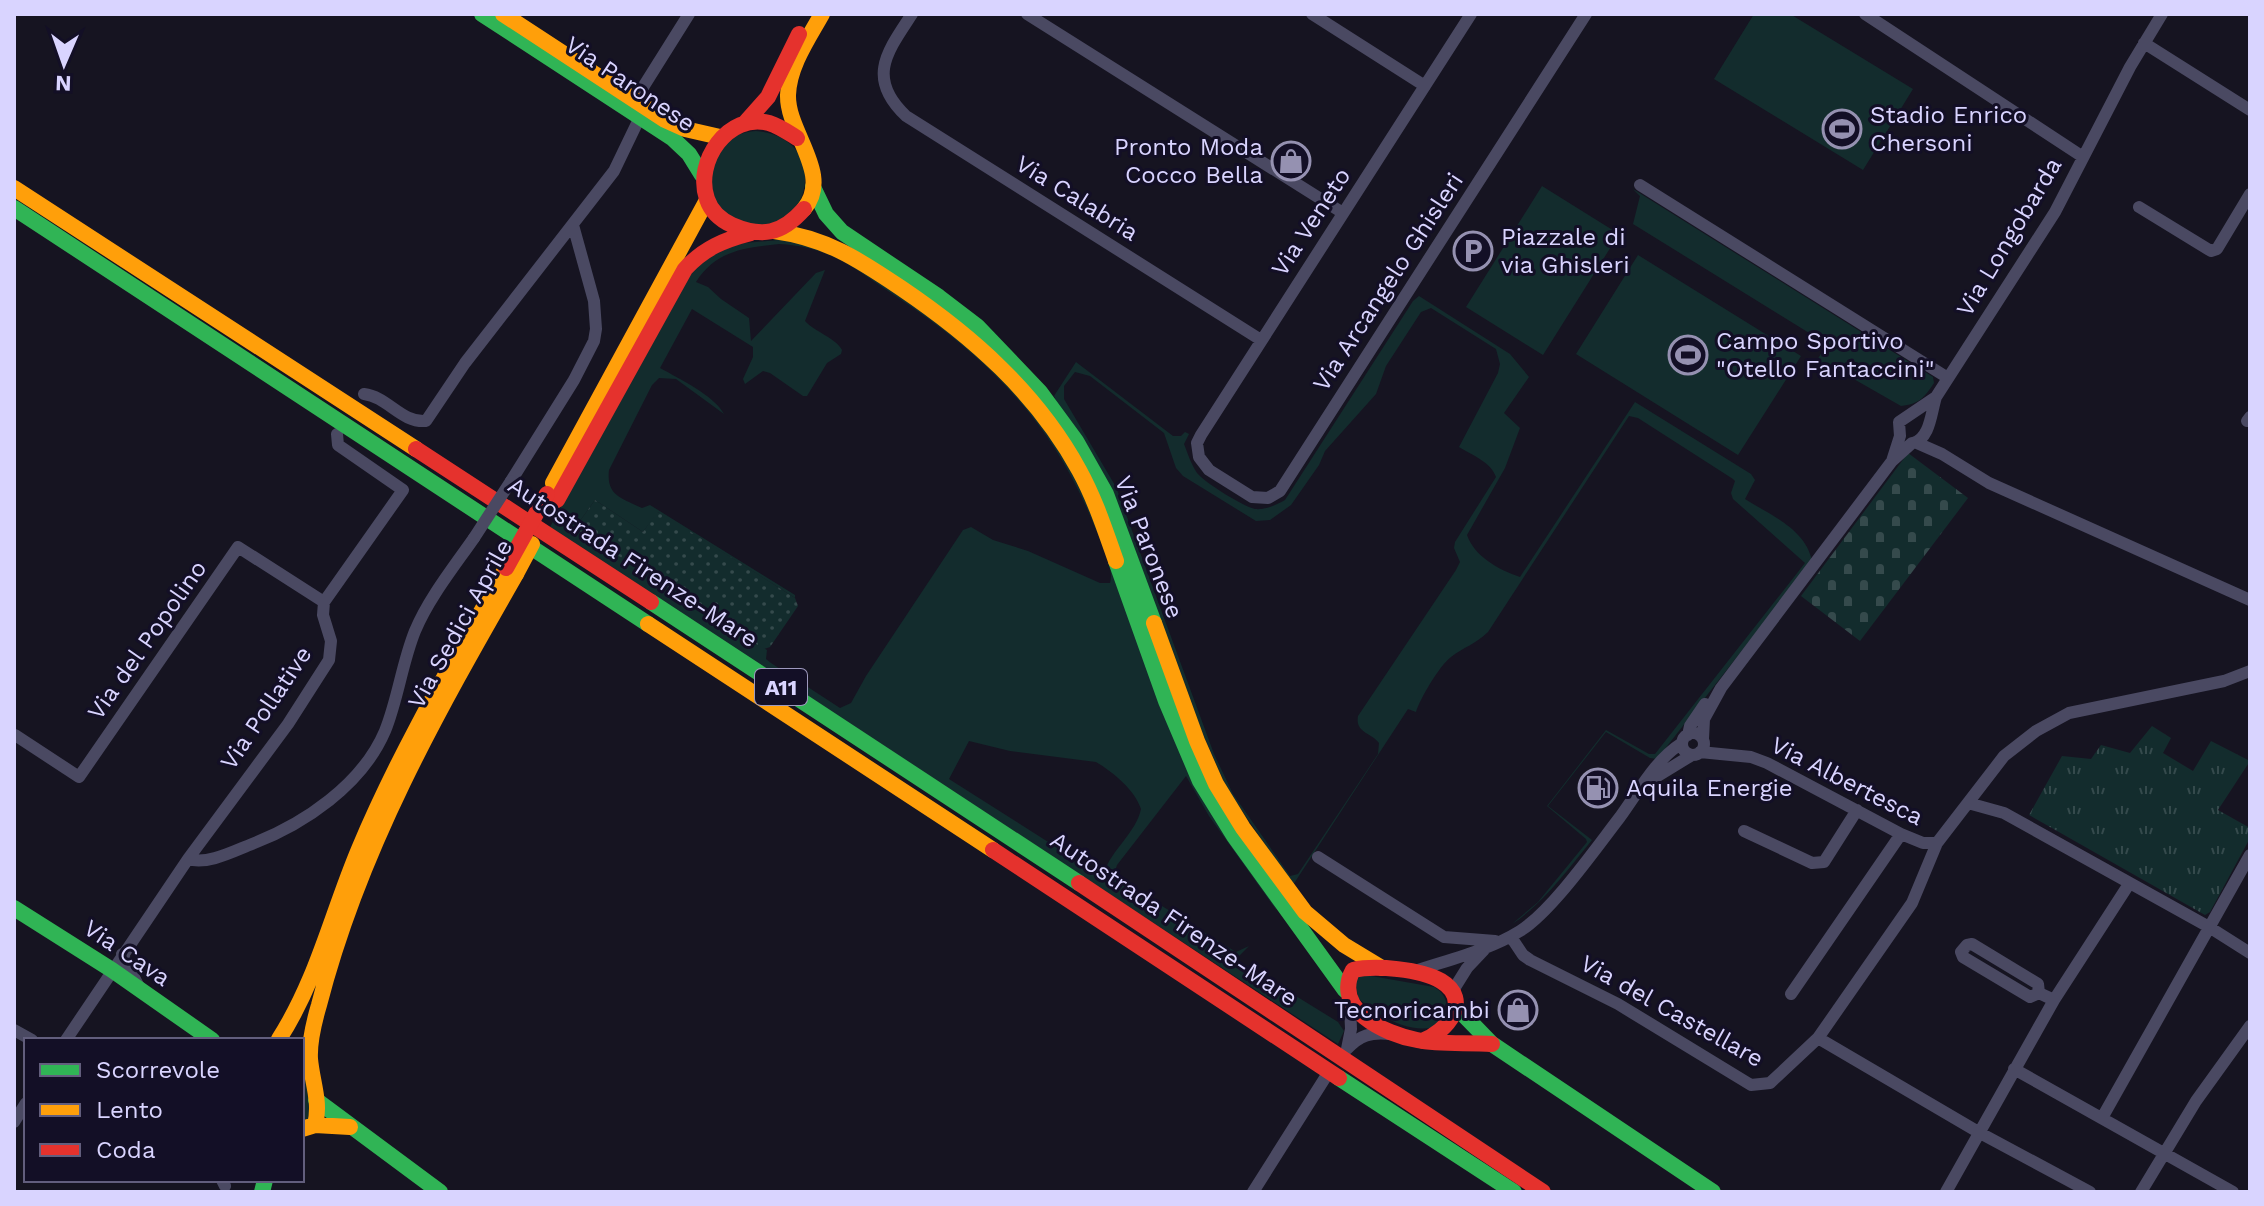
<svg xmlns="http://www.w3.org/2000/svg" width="2264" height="1206" font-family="'Work Sans',sans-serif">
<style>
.grass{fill:#132c2d;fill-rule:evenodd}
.cemetery{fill:url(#cemetery-stones)}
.park{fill:url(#park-tufts)}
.garden{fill:url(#garden-dots)}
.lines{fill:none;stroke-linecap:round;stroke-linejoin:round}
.street{stroke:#4a4962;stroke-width:12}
.fast{stroke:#30b455;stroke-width:16}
.slow{stroke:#ff9f0a;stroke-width:16}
.jam{stroke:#e5322d;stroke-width:16}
.street-bridge{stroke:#4a4962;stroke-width:12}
.slow-bridge{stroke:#ff9f0a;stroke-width:16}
.jam-bridge{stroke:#e5322d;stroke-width:16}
.labels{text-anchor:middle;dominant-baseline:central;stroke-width:6;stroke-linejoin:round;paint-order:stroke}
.shield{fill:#130f26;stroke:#9e99be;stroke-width:2}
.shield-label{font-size:22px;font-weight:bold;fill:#d9d4ff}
.street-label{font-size:24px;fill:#d9d4ff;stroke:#130f26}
.poi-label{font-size:24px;fill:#d9d4ff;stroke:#130f26;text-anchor:start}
</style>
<defs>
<pattern id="cemetery-stones" width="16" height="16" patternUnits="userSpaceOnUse" patternTransform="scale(2)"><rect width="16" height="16" fill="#132c2d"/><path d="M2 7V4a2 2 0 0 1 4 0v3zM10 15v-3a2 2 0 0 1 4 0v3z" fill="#354a4c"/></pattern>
<pattern id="park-tufts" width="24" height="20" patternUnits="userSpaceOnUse" patternTransform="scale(2)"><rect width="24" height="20" fill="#132c2d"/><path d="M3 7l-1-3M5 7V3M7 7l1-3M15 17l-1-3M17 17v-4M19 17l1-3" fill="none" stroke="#354a4c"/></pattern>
<pattern id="garden-dots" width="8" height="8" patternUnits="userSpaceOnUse" patternTransform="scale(2)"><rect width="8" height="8" fill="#132c2d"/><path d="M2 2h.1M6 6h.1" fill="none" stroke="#354a4c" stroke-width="1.8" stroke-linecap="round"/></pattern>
</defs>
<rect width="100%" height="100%" fill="#161421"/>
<!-- grass -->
<path class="grass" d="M1754,14H1790L1913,89L1863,170L1714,79Z
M756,131C837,138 809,249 737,223C730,221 724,212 719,207C715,202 710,198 709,191C709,185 715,155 718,149C726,137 743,132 756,131Z
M1542,186L1619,234L1543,355L1466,307Z
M1633,189L1933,377L1934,383C1924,398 1919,404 1901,406L1824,362L1820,368L1814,365L1827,344L1633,224L1640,196Z
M779,240L798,241L835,253L912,303L983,357L1033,412L1069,465L1277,911L1209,816L1186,776L1117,865L1114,874L1117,878L1236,952L1249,946L1236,959L1338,1022L1344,1031L1338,1044L550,527L689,272L716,250L744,243ZM779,244C831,247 852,267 894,295C986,356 1052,420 1094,525C1100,540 1115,568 1110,583H1100L1028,551L993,540L971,527L963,530L866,676L851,703L840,708L771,663L766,659L767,650L691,605L686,598L575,528L595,500L643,532L658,512L795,598V595L650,505L642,508C622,498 606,496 609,470L652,385L659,378L676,379L724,414C715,396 678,378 660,368L692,309L753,347V357L743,379L745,384L763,371L770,373L803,396H807L827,363L841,354L842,350C836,338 815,332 805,321L825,270L816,273L751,341L749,318L721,299L708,287L696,282C716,250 745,248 779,244ZM969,741L1010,751L1096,762C1113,772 1135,790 1141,809C1136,833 1111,850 1104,873L1089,868L949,779Z
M1638,255L1801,356L1738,455L1576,354Z
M1419,296L1510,354L1529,377L1504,413L1520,428L1505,468L1467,535C1474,556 1499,570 1520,577L1635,402L1751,474L1755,480L1745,499C1770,515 1806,529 1812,561L1657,759L1650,758L1606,732L1548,806L1592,840C1568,869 1544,903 1512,924L1538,902L1587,842L1586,839L1547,806L1606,730L1649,754H1655L1805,563L1733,499L1731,493L1735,481L1733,479L1638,418L1629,416L1488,632C1474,645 1464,647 1451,657C1439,666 1420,699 1416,712L1408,709L1293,885L1227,789L1054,396L1076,362L1173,436H1181L1185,432L1189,434L1184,444C1188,454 1191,464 1197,473C1204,482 1244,507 1255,509C1266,510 1276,505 1285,500L1413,301ZM1431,308L1496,349L1500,364L1498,373L1459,447C1472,455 1491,462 1496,477L1455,542L1454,548L1460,562L1456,570L1358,716C1355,733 1371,732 1379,743L1378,754L1298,874L1290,876L1233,794L1214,754L1116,487L1064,399V386L1075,372L1090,376L1164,433L1176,468L1183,476L1256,521L1270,520L1291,505L1319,465L1325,451L1376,394L1386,366L1421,312Z
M1360,974L1434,987C1450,996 1449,1011 1440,1025C1413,1037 1378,1016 1358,998L1355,981Z
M302,1053L311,1118L302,1123Z"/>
<!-- cemetery -->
<path class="cemetery" d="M1908,453L1968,498L1860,641L1801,596Z"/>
<!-- park -->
<path class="park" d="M2152,726L2171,738L2163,753L2193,771L2211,741L2250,761L2218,810L2250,828V838L2210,912L2205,915L2029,815L2062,756L2091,759L2101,745L2130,753Z"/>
<!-- garden -->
<path class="garden" d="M595,500L643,532L657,512L661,513L795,598L798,606L770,647L764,649L575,528Z"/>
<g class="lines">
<!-- street -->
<path class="street" d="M912,14C887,52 866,78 906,116L1261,340
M1027,14L1343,213
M1312,14L1425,86
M1471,14L1201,435L1197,443L1199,457L1209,470L1252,497L1268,498L1280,491L1586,14
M1865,14L2083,157
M2144,43L2250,110
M635,100L689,14
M1640,185L1948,378
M2139,207L2211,251L2217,249L2250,194
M364,394C388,397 401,423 426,421L465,363L614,171L640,117
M2247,421L2250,417
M1913,443C1930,439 1931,413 1936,397
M1917,443L1942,454L1989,483L2250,600
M1892,461L1900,436L1899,422L1936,397L2055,212L2130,67L2162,14
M511,481L574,380L594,341L596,329L594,301L573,225
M1682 744a11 11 0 1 1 22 0a11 11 0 1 1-22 0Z
M1688,735L1690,726L1705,704
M14,737L15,735L79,777L238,547L324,602
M1703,739L1704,719L1721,688L1892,461L1912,443
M1700,752L1751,757L1767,763L1901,834L1923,843H1937
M1646,783L1692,755
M1968,803L2004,813L2209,927L2250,953
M1744,831L1812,863L1824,862L1857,810
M1318,857L1444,937L1495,941
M188,859C208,865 234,851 252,844C304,824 362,785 385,731C398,699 402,663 415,631C429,598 453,568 474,538
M1511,937L1523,955L1530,960L1618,1004L1751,1085L1770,1083L1818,1038L1912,903L1937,843L2004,756L2036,731L2069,713L2224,681L2250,671
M122,954L139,987
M1412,972C1447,960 1488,951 1520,931C1552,911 1596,848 1620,817C1639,791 1655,760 1682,743
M1452,992L1467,968L1484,950
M2039,993L2030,997L1963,957L1961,952L1967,945L1972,944L2038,984L2039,993L2054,1000
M1791,994L1901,834
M14,1030L32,1040
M1818,1038L1980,1133L2090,1192
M66,1040L188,859L288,724L329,660L331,641L323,615L324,602L403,490L338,445L337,434
M1347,1049C1360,1035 1371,1032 1390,1034
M1347,1049L1351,1029L1350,1006
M2014,1069L2233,1192
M2102,1118L2250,855
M14,1122L26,1103
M222,1180L225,1186
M1253,1192L1325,1078
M1946,1192L2054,1000L2129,884
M2141,1192L2196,1101L2250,1026"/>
<!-- fast -->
<path class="fast" d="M482,14L672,138L689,154L702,175
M813,187L826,214L842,232L939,297L977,326L1040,392L1076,441L1106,494L1154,623
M14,208L648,624
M1116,561L1166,701L1200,781L1234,836L1345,990
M651,602L1079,883
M14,908L112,970L212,1040
M1456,1007L1492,1044L1713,1192
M1339,1078L1514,1192
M316,1100L440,1192
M262,1192L265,1180"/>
<!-- slow -->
<path class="slow" d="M503,14L665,120L685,129L720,137
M14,188L416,449
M804,209C833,174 787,133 788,95C789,66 808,39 822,14
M774,231C826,238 858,259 901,288C972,336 1037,393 1079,470C1095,499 1105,530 1116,561
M553,483L707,200
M1154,623L1197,741L1216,784L1243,828L1305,912L1344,945L1382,968
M648,624L993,850
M279,1039C317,980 332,913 359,849C400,751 454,660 506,568
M315,1125C321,1102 312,1082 310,1059C309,1041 314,1022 319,1005C359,849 437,712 516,574
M302,1129L315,1125L350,1127"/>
<!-- jam -->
<path class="jam" d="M744,124L768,97L799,34
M797,138C789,133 779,126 769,123C728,112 694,162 707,199C711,211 721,220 732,225C762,238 782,234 804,209
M416,449L651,602
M557,500L685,269C704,248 724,240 751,233
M993,850L1339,1078
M1079,883L1543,1192
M1422,1041C1447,1032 1473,1000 1441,981C1421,969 1375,965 1353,970C1332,1009 1384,1034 1417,1040C1441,1045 1467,1042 1492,1044"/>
<!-- street-bridge -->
<path class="street-bridge" d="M474,538L511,481"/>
<!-- slow-bridge -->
<path class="slow-bridge" d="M516,574L532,544"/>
<!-- jam-bridge -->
<path class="jam-bridge" d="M506,568L547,494"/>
</g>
<!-- icons -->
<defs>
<symbol id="stadium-ring" viewBox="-11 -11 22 22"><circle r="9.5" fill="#130f26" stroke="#9591b1" stroke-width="1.5"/><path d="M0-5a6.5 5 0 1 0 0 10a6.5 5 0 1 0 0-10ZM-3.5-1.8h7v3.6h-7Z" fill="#9591b1"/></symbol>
<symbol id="shop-ring" viewBox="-11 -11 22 22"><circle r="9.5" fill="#130f26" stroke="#9591b1" stroke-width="1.5"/><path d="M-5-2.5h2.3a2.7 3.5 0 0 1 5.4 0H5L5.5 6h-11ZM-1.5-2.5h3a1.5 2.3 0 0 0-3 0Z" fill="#9591b1"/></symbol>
<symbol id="parking-ring" viewBox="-11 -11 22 22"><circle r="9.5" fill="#130f26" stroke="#9591b1" stroke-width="1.5"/><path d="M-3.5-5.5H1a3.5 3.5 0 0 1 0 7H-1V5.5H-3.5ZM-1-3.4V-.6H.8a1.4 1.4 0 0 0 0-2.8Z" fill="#9591b1"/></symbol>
<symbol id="fuel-ring" viewBox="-11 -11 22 22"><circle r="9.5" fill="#130f26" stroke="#9591b1" stroke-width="1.5"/><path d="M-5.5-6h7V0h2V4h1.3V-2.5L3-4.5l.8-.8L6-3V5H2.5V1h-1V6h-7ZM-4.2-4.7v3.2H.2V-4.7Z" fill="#9591b1"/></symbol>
</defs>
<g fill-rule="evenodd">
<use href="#stadium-ring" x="1820" y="107" width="44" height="44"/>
<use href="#shop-ring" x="1269" y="139" width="44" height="44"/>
<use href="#parking-ring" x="1451" y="229" width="44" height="44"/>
<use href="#stadium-ring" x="1666" y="333" width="44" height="44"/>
<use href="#fuel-ring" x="1576" y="766" width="44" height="44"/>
<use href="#shop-ring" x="1496" y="988" width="44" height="44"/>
</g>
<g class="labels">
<!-- shield labels -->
<rect class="shield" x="755" y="669" width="52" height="36" rx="6"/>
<g class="shield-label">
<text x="781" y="687">A11</text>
</g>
<!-- street labels -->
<g class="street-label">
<text transform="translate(630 84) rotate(34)">Via Paronese</text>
<text transform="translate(1077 198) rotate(32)">Via Calabria</text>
<text transform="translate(1311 222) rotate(-57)">Via Veneto</text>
<text transform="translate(2009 237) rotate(-59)">Via Longobarda</text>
<text transform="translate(1388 282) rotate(-57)">Via Arcangelo Ghisleri</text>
<text transform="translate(1149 547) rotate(69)">Via Paronese</text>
<text transform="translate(633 562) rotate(33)">Autostrada Firenze-Mare</text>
<text transform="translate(460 624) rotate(-61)">Via Sedici Aprile</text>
<text transform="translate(147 640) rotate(-55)">Via del Popolino</text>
<text transform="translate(266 708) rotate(-56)">Via Pollative</text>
<text transform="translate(1847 781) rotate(27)">Via Albertesca</text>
<text transform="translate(1174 919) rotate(34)">Autostrada Firenze-Mare</text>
<text transform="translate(127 953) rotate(34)">Via Cava</text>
<text transform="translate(1672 1011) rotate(29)">Via del Castellare</text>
</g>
<!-- poi labels -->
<g class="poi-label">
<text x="1870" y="115">Stadio Enrico<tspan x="1870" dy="28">Chersoni</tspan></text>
<text x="1263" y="147" text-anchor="end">Pronto Moda<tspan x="1263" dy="28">Cocco Bella</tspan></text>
<text x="1501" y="237">Piazzale di<tspan x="1501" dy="28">via Ghisleri</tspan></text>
<text x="1716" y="341">Campo Sportivo<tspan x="1716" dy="28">"Otello Fantaccini"</tspan></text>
<text x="1626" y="788">Aquila Energie</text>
<text x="1490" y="1010" text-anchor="end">Tecnoricambi</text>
</g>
</g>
<!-- border -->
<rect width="2264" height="1206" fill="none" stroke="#d9d4ff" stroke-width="32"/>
<!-- legend -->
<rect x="24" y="1038" width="280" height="144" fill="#130f26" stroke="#625e7d" stroke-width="2"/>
<rect x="40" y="1064" width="40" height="12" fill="#30b455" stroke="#625e7d" stroke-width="2"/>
<text x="96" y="1078" font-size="24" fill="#d9d4ff">Scorrevole</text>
<rect x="40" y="1104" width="40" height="12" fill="#ff9f0a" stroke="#625e7d" stroke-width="2"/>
<text x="96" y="1118" font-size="24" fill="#d9d4ff">Lento</text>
<rect x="40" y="1144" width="40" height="12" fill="#e5322d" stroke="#625e7d" stroke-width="2"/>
<text x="96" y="1158" font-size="24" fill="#d9d4ff">Coda</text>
<!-- north arrow -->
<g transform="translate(64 64) rotate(182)" stroke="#130f26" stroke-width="6" paint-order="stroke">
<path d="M0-6L14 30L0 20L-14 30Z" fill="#d9d4ff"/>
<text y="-12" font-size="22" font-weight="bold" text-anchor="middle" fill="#d9d4ff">N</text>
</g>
</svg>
